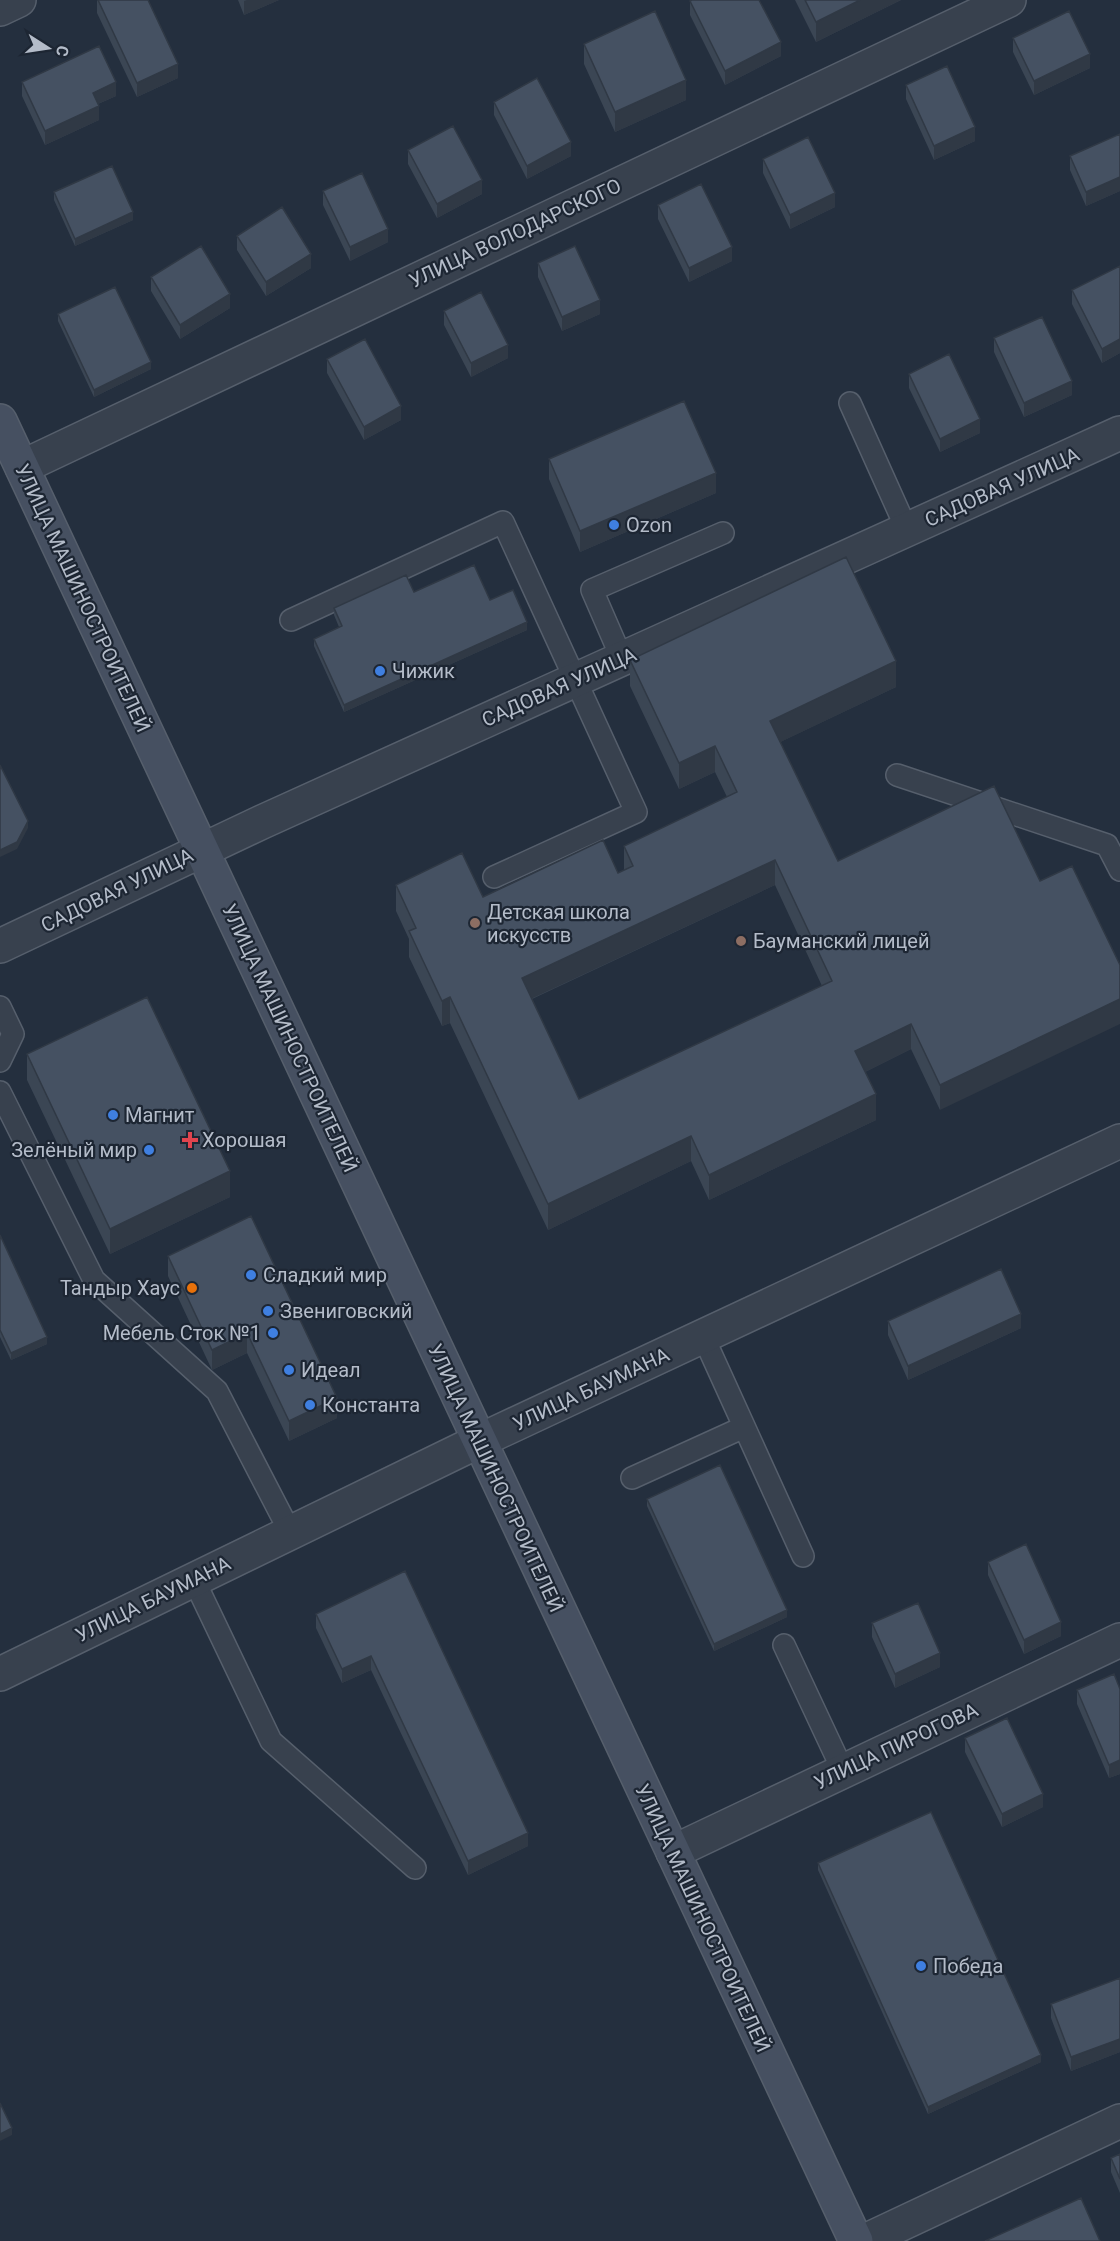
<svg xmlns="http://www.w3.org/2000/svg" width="1120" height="2241" font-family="Roboto,sans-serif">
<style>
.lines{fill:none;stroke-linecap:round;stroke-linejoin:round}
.service-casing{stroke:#565f6c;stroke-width:24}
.minor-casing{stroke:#565f6c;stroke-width:36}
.tertiary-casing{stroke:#565f6c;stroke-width:36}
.secondary-casing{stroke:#565f6c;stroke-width:36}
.service{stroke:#38414e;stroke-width:21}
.minor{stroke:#38414e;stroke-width:33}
.tertiary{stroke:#38414e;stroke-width:33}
.secondary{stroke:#465061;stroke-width:33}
.wall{fill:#3b4654;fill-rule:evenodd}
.shaded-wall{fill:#303945}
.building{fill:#455162;stroke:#303945;stroke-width:1.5;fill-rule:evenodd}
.shop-dot{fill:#3f7fe0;stroke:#1d2633;stroke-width:2}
.education-dot{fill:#8d6e63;stroke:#1d2633;stroke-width:2}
.health-dot{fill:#e0444e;stroke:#1d2633;stroke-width:2}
.food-dot{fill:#e8710a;stroke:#1d2633;stroke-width:2}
.labels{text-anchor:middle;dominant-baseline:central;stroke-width:4.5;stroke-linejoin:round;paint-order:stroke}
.street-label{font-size:20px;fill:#b4bcc9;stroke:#1d2633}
.poi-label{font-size:20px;fill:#b4bcc9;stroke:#1d2633;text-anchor:start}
</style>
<rect width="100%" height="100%" fill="#242f3e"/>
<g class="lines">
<defs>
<path id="service" d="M850,403L907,530
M291,620L503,522L636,812L494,877
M622,659L592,590L723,533
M897,775L1107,845L1120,870
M0,1007L13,1034L0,1061
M0,1092L94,1280L217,1391L290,1532
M703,1336L803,1556
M632,1478L744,1427
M194,1580L271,1741L415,1868
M784,1645L843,1771"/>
<path id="minor" d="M0,9L19,0
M22,467L1009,0
M0,946L262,822L1120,433
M0,1674L479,1441
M673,1852L1120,1640
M865,2241L1120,2121"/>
<path id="tertiary" d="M479,1441L1120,1141"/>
<path id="secondary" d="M0,421L856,2241"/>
</defs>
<!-- service casing -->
<use href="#service" class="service-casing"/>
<!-- minor casing -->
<use href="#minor" class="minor-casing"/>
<!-- tertiary casing -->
<use href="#tertiary" class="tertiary-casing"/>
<!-- secondary casing -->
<use href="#secondary" class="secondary-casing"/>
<!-- service -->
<use href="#service" class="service"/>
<!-- minor -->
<use href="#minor" class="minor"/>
<!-- tertiary -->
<use href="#tertiary" class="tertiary"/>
<!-- secondary -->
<use href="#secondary" class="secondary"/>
</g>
<!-- wall -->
<path class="wall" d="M97,0L178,78L137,97L97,13Z
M238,0H279L244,15Z
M795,0H901L816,42Z
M690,1L781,56L725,85L690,15Z
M1013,38L1090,68L1034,95L1013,52Z
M584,44L686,100L615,132L584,64Z
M22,82L116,96L98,104L99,120L45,145L22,96Z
M906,85L975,141L934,160L906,99Z
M494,102L571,156L527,179L494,115Z
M1120,134V191L1086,206L1070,170V156Z
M408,150L482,194L437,218L408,164Z
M763,159L835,207L790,229L763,173Z
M323,191L388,242L350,261L323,205Z
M54,192L133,220L75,246L54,200Z
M658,205L732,261L689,282L658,219Z
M237,236L311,268L266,296L237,250Z
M538,263L600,314L562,331L538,277Z
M1120,266V353L1102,363L1072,304V290Z
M151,277L230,308L180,339L151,291Z
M444,311L508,358L471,377L444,325Z
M58,314L151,369L94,397L58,321Z
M994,338L1072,395L1024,417L994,352Z
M327,359L401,420L364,440L327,373Z
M909,374L980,433L940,452L909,388Z
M549,459L716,493L580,552L549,479Z
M414,592L490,600L527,630L344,712L314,646V639L339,627L334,615V608Z
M630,660L896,687L780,742L838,861L994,786L940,1110L911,1049L865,1072L876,1120L709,1200L691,1161L548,1230L450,1023L442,1026L409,957V939L396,911V885L483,897L618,873L624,870V846L727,797L715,772L679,789L630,686ZM775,885L822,986L579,1099L532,999Z
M27,1054L230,1197L110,1254L27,1080Z
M0,1235L47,1344L11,1360L0,1337Z
M168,1256L337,1418L289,1441L247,1353L212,1370L168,1276Z
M888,1321L1021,1328L908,1380L888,1335Z
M647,1499L787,1617L714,1651L647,1506Z
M988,1562L1061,1636L1024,1654L988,1575Z
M405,1571L528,1846L468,1875L371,1670L342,1683L316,1628V1614Z
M872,1623L940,1667L895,1688L872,1637Z
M1120,1689V1774L1109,1778L1077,1704V1690Z
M965,1738L1043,1807L1002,1827L965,1752Z
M818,1863L1041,2062L928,2114L818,1870Z
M1120,1978V2052L1071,2071L1051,2018V2004Z
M1120,2154V2193L1111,2172V2158Z"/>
<!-- shaded-wall -->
<path class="shaded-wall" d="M247,0H279L244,15V1Z
M860,0H901L816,42V22Z
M781,42V56L725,85V71Z
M1090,54V68L1034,95V81Z
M178,64V78L137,97V83Z
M686,80V100L615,132V112Z
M116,82V96L93,106V93Z
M99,106V120L45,145V131Z
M975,127V141L934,160V146Z
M571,142V156L527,179V166Z
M1120,177V191L1086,206V192Z
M482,180V194L437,218V204Z
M835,193V207L790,229V215Z
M133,212V220L75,246V239Z
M388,229V242L350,261V247Z
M732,247V261L689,282V268Z
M311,254V268L266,296V282Z
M230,294V308L180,339V325Z
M600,300V314L562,331V317Z
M1120,339V353L1102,363V349Z
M508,345V358L471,377V363Z
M151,362V369L94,397V390Z
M1072,381V395L1024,417V403Z
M401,406V420L364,440V427Z
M980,419V433L940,452V439Z
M716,473V493L580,552V531Z
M527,622V630L344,712V705Z
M896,661V687L770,747V721Z
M715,746V772L679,789V763Z
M28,821V828L17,849L0,857V850Z
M775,860V885L522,1003V978Z
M450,997V1023L442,1026V1001Z
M1120,999V1024L940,1110V1085Z
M911,1024V1049L855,1077V1051Z
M876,1094V1120L709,1200V1175Z
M691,1136V1161L548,1230V1204Z
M230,1171V1197L110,1254V1229Z
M1021,1314V1328L908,1380V1366Z
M247,1333V1353L212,1370V1350Z
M47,1337V1344L11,1360V1353Z
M337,1398V1418L289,1441V1421Z
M787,1610V1617L714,1651V1644Z
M1061,1622V1636L1024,1654V1640Z
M940,1653V1667L895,1688V1674Z
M371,1656V1670L342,1683V1669Z
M1120,1760V1774L1109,1778V1765Z
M1043,1794V1807L1002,1827V1814Z
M528,1833V1846L468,1875V1861Z
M1120,2039V2052L1071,2071V2057Z
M1041,2055V2062L928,2114V2107Z
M12,2128V2135L0,2141V2134Z"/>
<!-- building -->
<path class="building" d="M98,0H148L178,64L137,83Z
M692,0H759L781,42L725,71L690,1Z
M805,0H860L816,22Z
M655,11L686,80L615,112L584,44Z
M1069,11L1090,54L1034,81L1013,38Z
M99,46L116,82L93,93L99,106L45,131L22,82Z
M947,66L975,127L934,146L906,85Z
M537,78L571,142L527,166L494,102Z
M453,126L482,180L437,204L408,150Z
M1120,134V177L1086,192L1070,156Z
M808,137L835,193L790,215L763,159Z
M112,166L133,212L75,239L54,192Z
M362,173L388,229L350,247L323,191Z
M701,184L732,247L689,268L658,205Z
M282,207L311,254L266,282L237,236Z
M201,246L230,294L180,325L151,277Z
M575,246L600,300L562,317L538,263Z
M1120,266V339L1102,349L1072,290Z
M115,287L151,362L94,390L58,314Z
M481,292L508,345L471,363L444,311Z
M1042,317L1072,381L1024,403L994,338Z
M365,339L401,406L364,427L327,359Z
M949,354L980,419L940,439L909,374Z
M684,401L716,473L580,531L549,459Z
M846,557L896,661L770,721L838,861L994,786L1040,881L1072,866L1120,965V999L940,1085L911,1024L855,1051L876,1094L709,1175L691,1136L548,1204L450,997L442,1001L409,931L416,928L396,885L462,853L483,897L603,840L618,873L633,866L624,846L737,792L715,746L679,763L630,660ZM775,860L832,981L579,1099L522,978Z
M474,565L490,600L513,590L527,622L344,705L314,639L342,626L334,608L406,575L414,592Z
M0,765L28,821L17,842L0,850Z
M147,997L230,1171L110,1229L27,1054Z
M251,1216L337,1398L289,1421L247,1333L212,1350L168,1256Z
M0,1235L47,1337L11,1353L0,1330Z
M1001,1269L1021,1314L908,1366L888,1321Z
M720,1465L787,1610L714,1644L647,1499Z
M1026,1544L1061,1622L1024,1640L988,1562Z
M405,1571L528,1833L468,1861L371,1656L342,1669L316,1614Z
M918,1603L940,1653L895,1674L872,1623Z
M1114,1674L1120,1689V1760L1109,1765L1077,1690Z
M1007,1718L1043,1794L1002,1814L965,1738Z
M931,1812L1041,2055L928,2107L818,1863Z
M1120,1978V2039L1071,2057L1051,2004Z
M0,2103L12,2128L0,2134Z
M1120,2154V2179L1111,2158Z
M1081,2198L1100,2241H985Z"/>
<!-- markers -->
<g class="shop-dot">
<circle cx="614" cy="525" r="6"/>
<circle cx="380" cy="671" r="6"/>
<circle cx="113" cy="1115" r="6"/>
<circle cx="149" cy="1150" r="6"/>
<circle cx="251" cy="1275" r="6"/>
<circle cx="268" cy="1311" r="6"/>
<circle cx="273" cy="1333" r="6"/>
<circle cx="289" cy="1370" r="6"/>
<circle cx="310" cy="1405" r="6"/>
<circle cx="921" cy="1966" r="6"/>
</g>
<g class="education-dot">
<circle cx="475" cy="923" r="6"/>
<circle cx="741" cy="941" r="6"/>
</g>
<path class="health-dot" d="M187 1131h6v6h6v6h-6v6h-6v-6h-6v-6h6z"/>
<circle class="food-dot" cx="192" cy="1288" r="6"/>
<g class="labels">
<!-- street labels -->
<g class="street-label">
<text transform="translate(515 233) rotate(-25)">УЛИЦА ВОЛОДАРСКОГО</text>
<text transform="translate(1002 487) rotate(-24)">САДОВАЯ УЛИЦА</text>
<text transform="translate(83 598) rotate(65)">УЛИЦА МАШИНОСТРОИТЕЛЕЙ</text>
<text transform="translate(559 687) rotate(-24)">САДОВАЯ УЛИЦА</text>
<text transform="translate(117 890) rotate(-26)">САДОВАЯ УЛИЦА</text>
<text transform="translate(290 1038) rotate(65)">УЛИЦА МАШИНОСТРОИТЕЛЕЙ</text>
<text transform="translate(591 1389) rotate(-25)">УЛИЦА БАУМАНА</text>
<text transform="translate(496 1478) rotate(65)">УЛИЦА МАШИНОСТРОИТЕЛЕЙ</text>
<text transform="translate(153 1599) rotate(-26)">УЛИЦА БАУМАНА</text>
<text transform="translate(896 1746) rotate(-25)">УЛИЦА ПИРОГОВА</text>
<text transform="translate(703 1918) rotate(65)">УЛИЦА МАШИНОСТРОИТЕЛЕЙ</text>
</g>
<!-- poi labels -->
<g class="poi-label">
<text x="626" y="525">Ozon</text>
<text x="392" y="671">Чижик</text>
<text x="487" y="912">Детская школа<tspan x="487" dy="23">искусств</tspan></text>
<text x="753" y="941">Бауманский лицей</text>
<text x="125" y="1115">Магнит</text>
<text x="202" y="1140">Хорошая</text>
<text x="137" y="1150" text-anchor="end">Зелёный мир</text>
<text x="263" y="1275">Сладкий мир</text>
<text x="180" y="1288" text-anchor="end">Тандыр Хаус</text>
<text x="280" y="1311">Звениговский</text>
<text x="261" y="1333" text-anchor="end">Мебель Сток №1</text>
<text x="301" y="1370">Идеал</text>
<text x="322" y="1405">Константа</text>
<text x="933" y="1966">Победа</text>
</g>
</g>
<!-- north arrow -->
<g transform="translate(48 48) rotate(102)" stroke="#1d2633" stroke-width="4.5" paint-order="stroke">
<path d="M0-4.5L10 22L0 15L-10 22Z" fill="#b4bcc9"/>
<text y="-9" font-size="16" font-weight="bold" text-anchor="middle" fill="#b4bcc9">С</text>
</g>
</svg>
